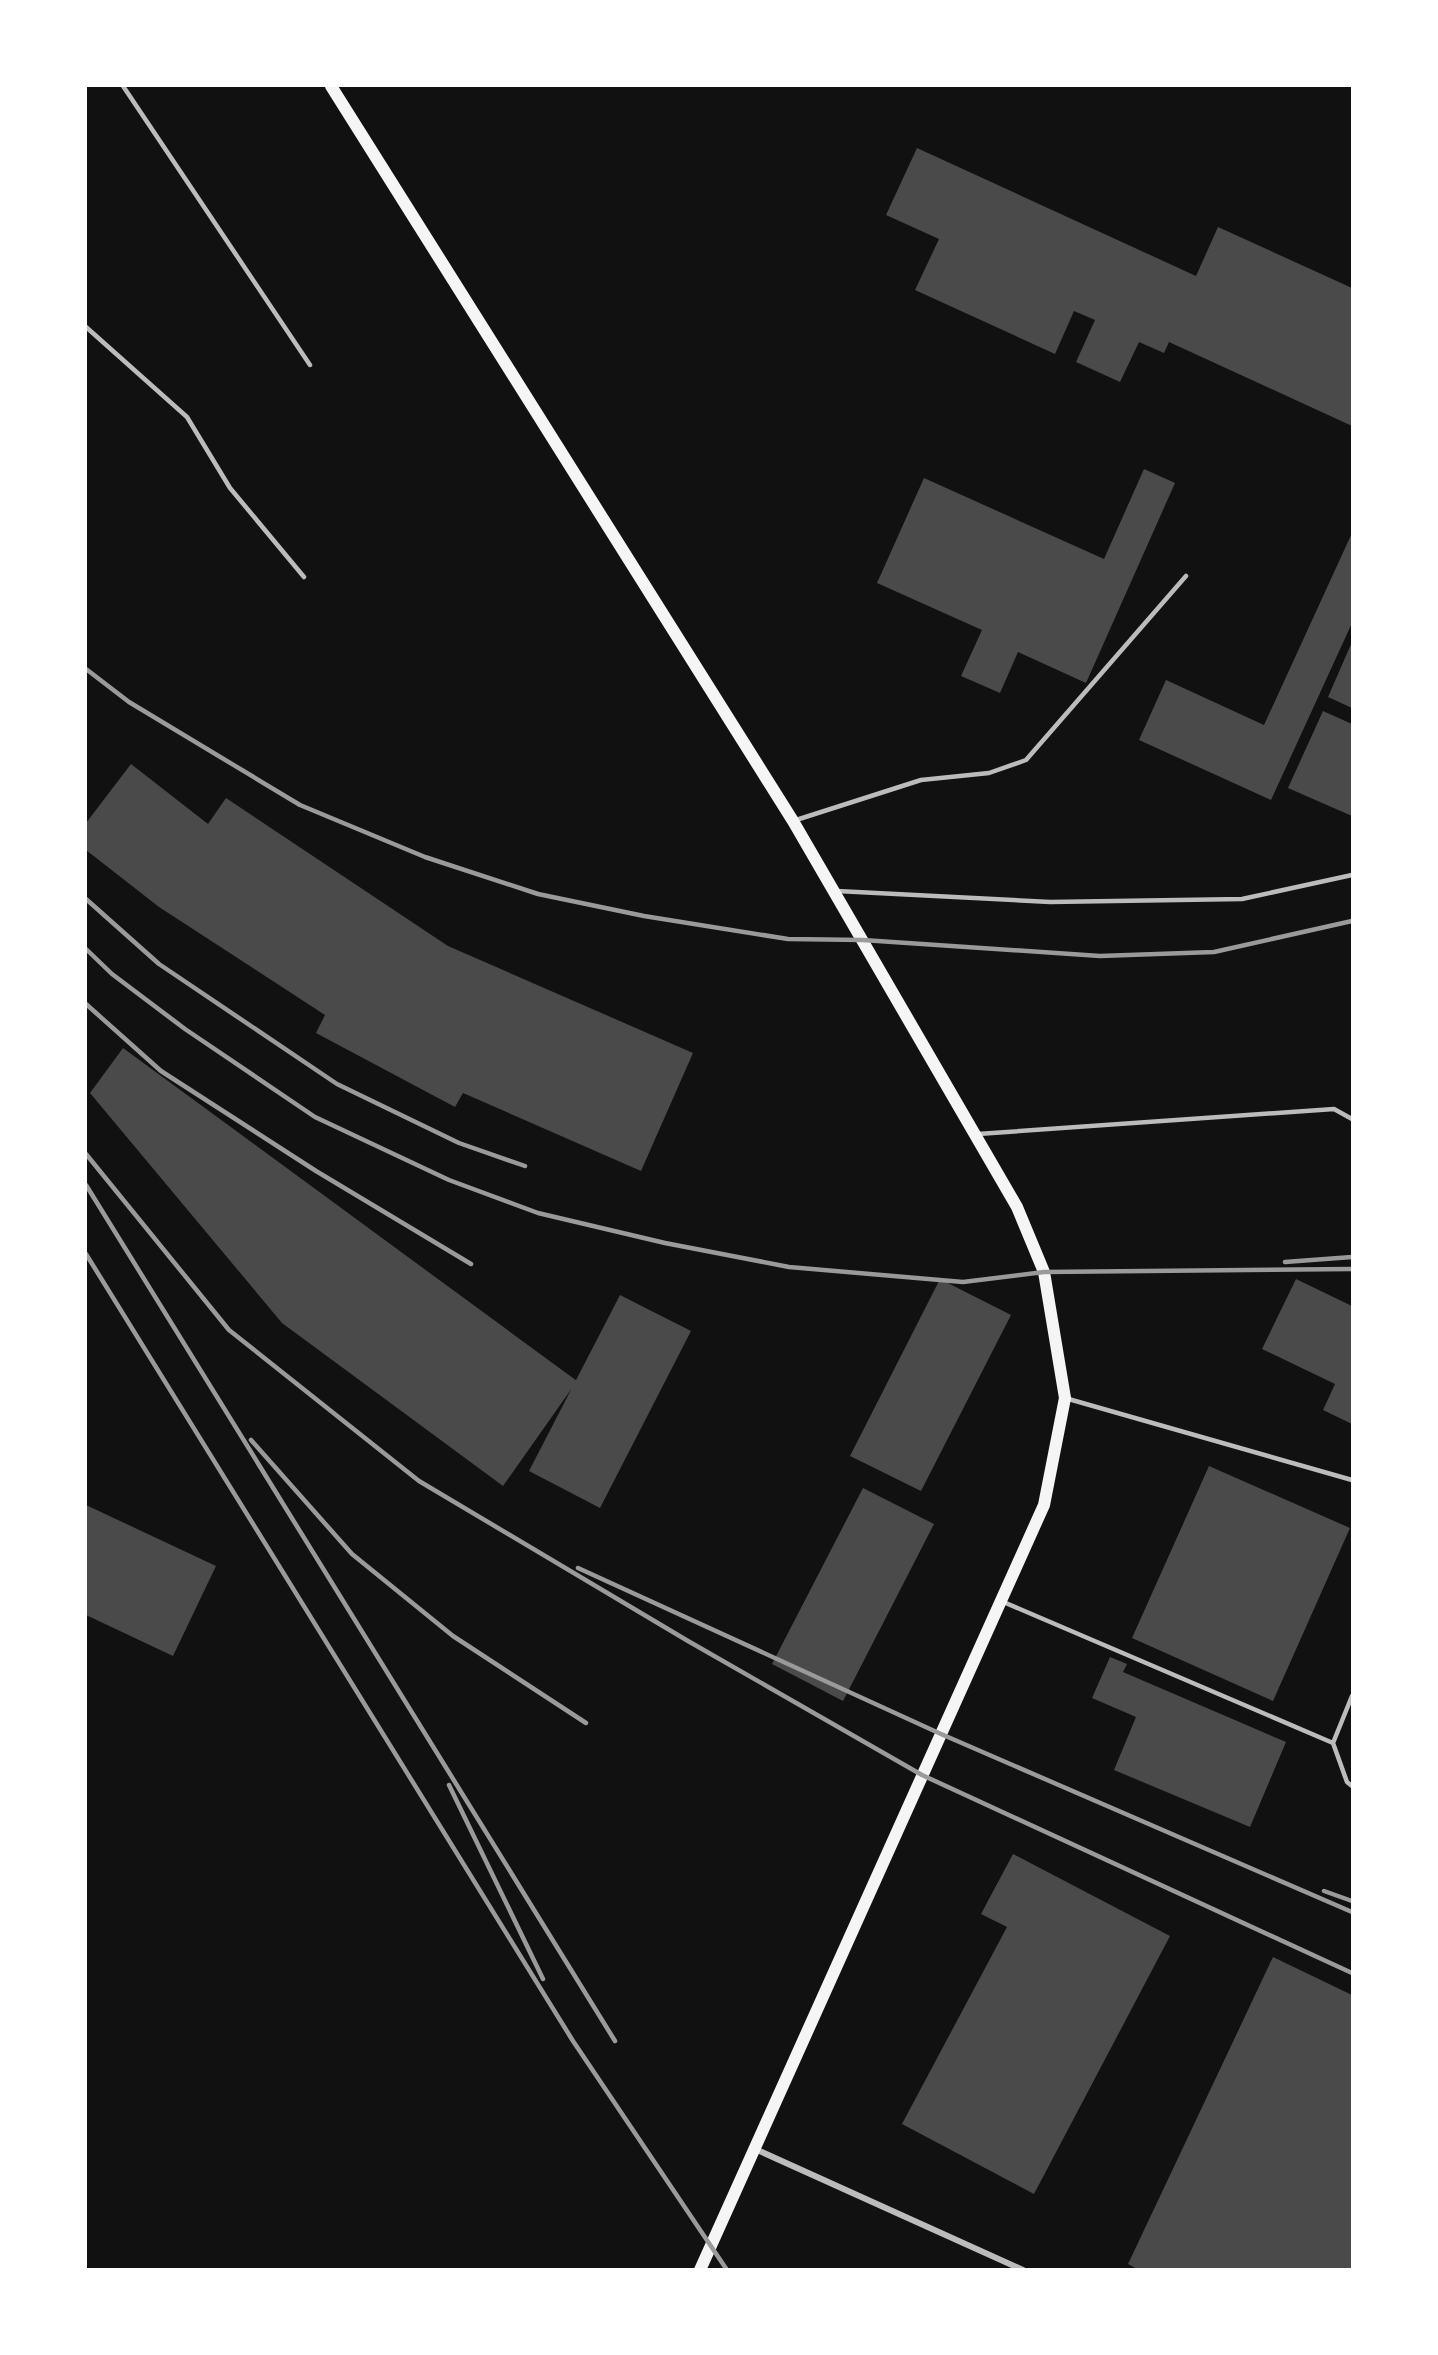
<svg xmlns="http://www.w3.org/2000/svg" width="1438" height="2355" font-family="Mulish,sans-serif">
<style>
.building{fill:#4a4a4a}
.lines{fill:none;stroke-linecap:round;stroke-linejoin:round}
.service{stroke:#bcbcbc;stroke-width:4.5}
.minor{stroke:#bcbcbc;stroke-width:6}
.secondary{stroke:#f5f5f5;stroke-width:12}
.rail{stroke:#9a9a9a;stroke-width:4.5}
</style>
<rect width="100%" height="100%" fill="#111"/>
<!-- building -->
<path class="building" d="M917,148L1196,276L1218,227L1352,288V426L1169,342L1164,353L1139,342L1120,382L1076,362L1095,320L1074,311L1055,354L915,290L939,239L886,215Z
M1144,469L1175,483L1086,683L1018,652L1000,693L961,676L982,630L877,583L924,478L1104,559Z
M1352,533V623L1271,800L1139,740L1166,680L1264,725Z
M1352,642V708L1328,697Z
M1323,711L1352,724V816L1288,788Z
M131,764L208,824L226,798L448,946L693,1053L641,1171L463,1093L455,1107L316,1033L325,1015L159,907L86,850V823Z
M123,1048L577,1381L503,1486L282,1323L90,1093Z
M940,1279L1011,1315L921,1491L850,1456Z
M1296,1279L1352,1306V1424L1323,1410L1335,1384L1262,1349Z
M620,1295L691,1331L600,1508L529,1471Z
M1209,1466L1350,1528L1273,1701L1132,1638Z
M863,1488L934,1524L843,1701L772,1664Z
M86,1505L216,1566L173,1656L86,1615Z
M1110,1657L1127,1664L1123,1672L1286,1742L1250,1827L1114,1770L1136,1717L1092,1698Z
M1013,1854L1170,1936L1034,2194L902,2124L1007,1927L981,1914Z
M1273,1957L1352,1995V2270H1139L1128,2264Z"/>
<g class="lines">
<!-- service -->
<path class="service" d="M123,86L310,365
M86,327L187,417L230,488L304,577
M793,821L921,780L989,773L1026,760L1186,576
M837,891L1050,902L1242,899L1352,875
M978,1134L1334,1109L1352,1119
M1065,1398L1352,1480
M1001,1601L1333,1743
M1352,1696L1333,1743L1347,1782L1352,1786"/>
<!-- minor -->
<path class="minor" d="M755,2149L1023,2270"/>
<!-- secondary -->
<path class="secondary" d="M331,86L793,821L1017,1207L1044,1272L1065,1398L1044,1505L700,2270"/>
<!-- rail -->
<path class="rail" d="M86,669L129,702L300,805L425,857L538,894L644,916L788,939L863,940L1100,956L1214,952L1352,921
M86,899L159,964L337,1084L459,1143L525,1166
M86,949L112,974L185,1029L315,1117L449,1180L538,1213L665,1243L789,1267L963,1282L1044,1272L1352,1269
M86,1004L161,1071L316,1171L471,1264
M86,1154L229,1330L419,1481L688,1641L922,1775L1352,1973
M86,1185L615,2041
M86,1254L573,2041L727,2270
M1285,1262L1352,1257
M251,1440L352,1554L453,1636L586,1723
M578,1568L941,1734L1352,1912
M449,1785L543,1979
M1324,1891L1352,1901"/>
</g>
<!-- border -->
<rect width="1438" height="2355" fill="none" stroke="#ffffff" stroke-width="174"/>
</svg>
